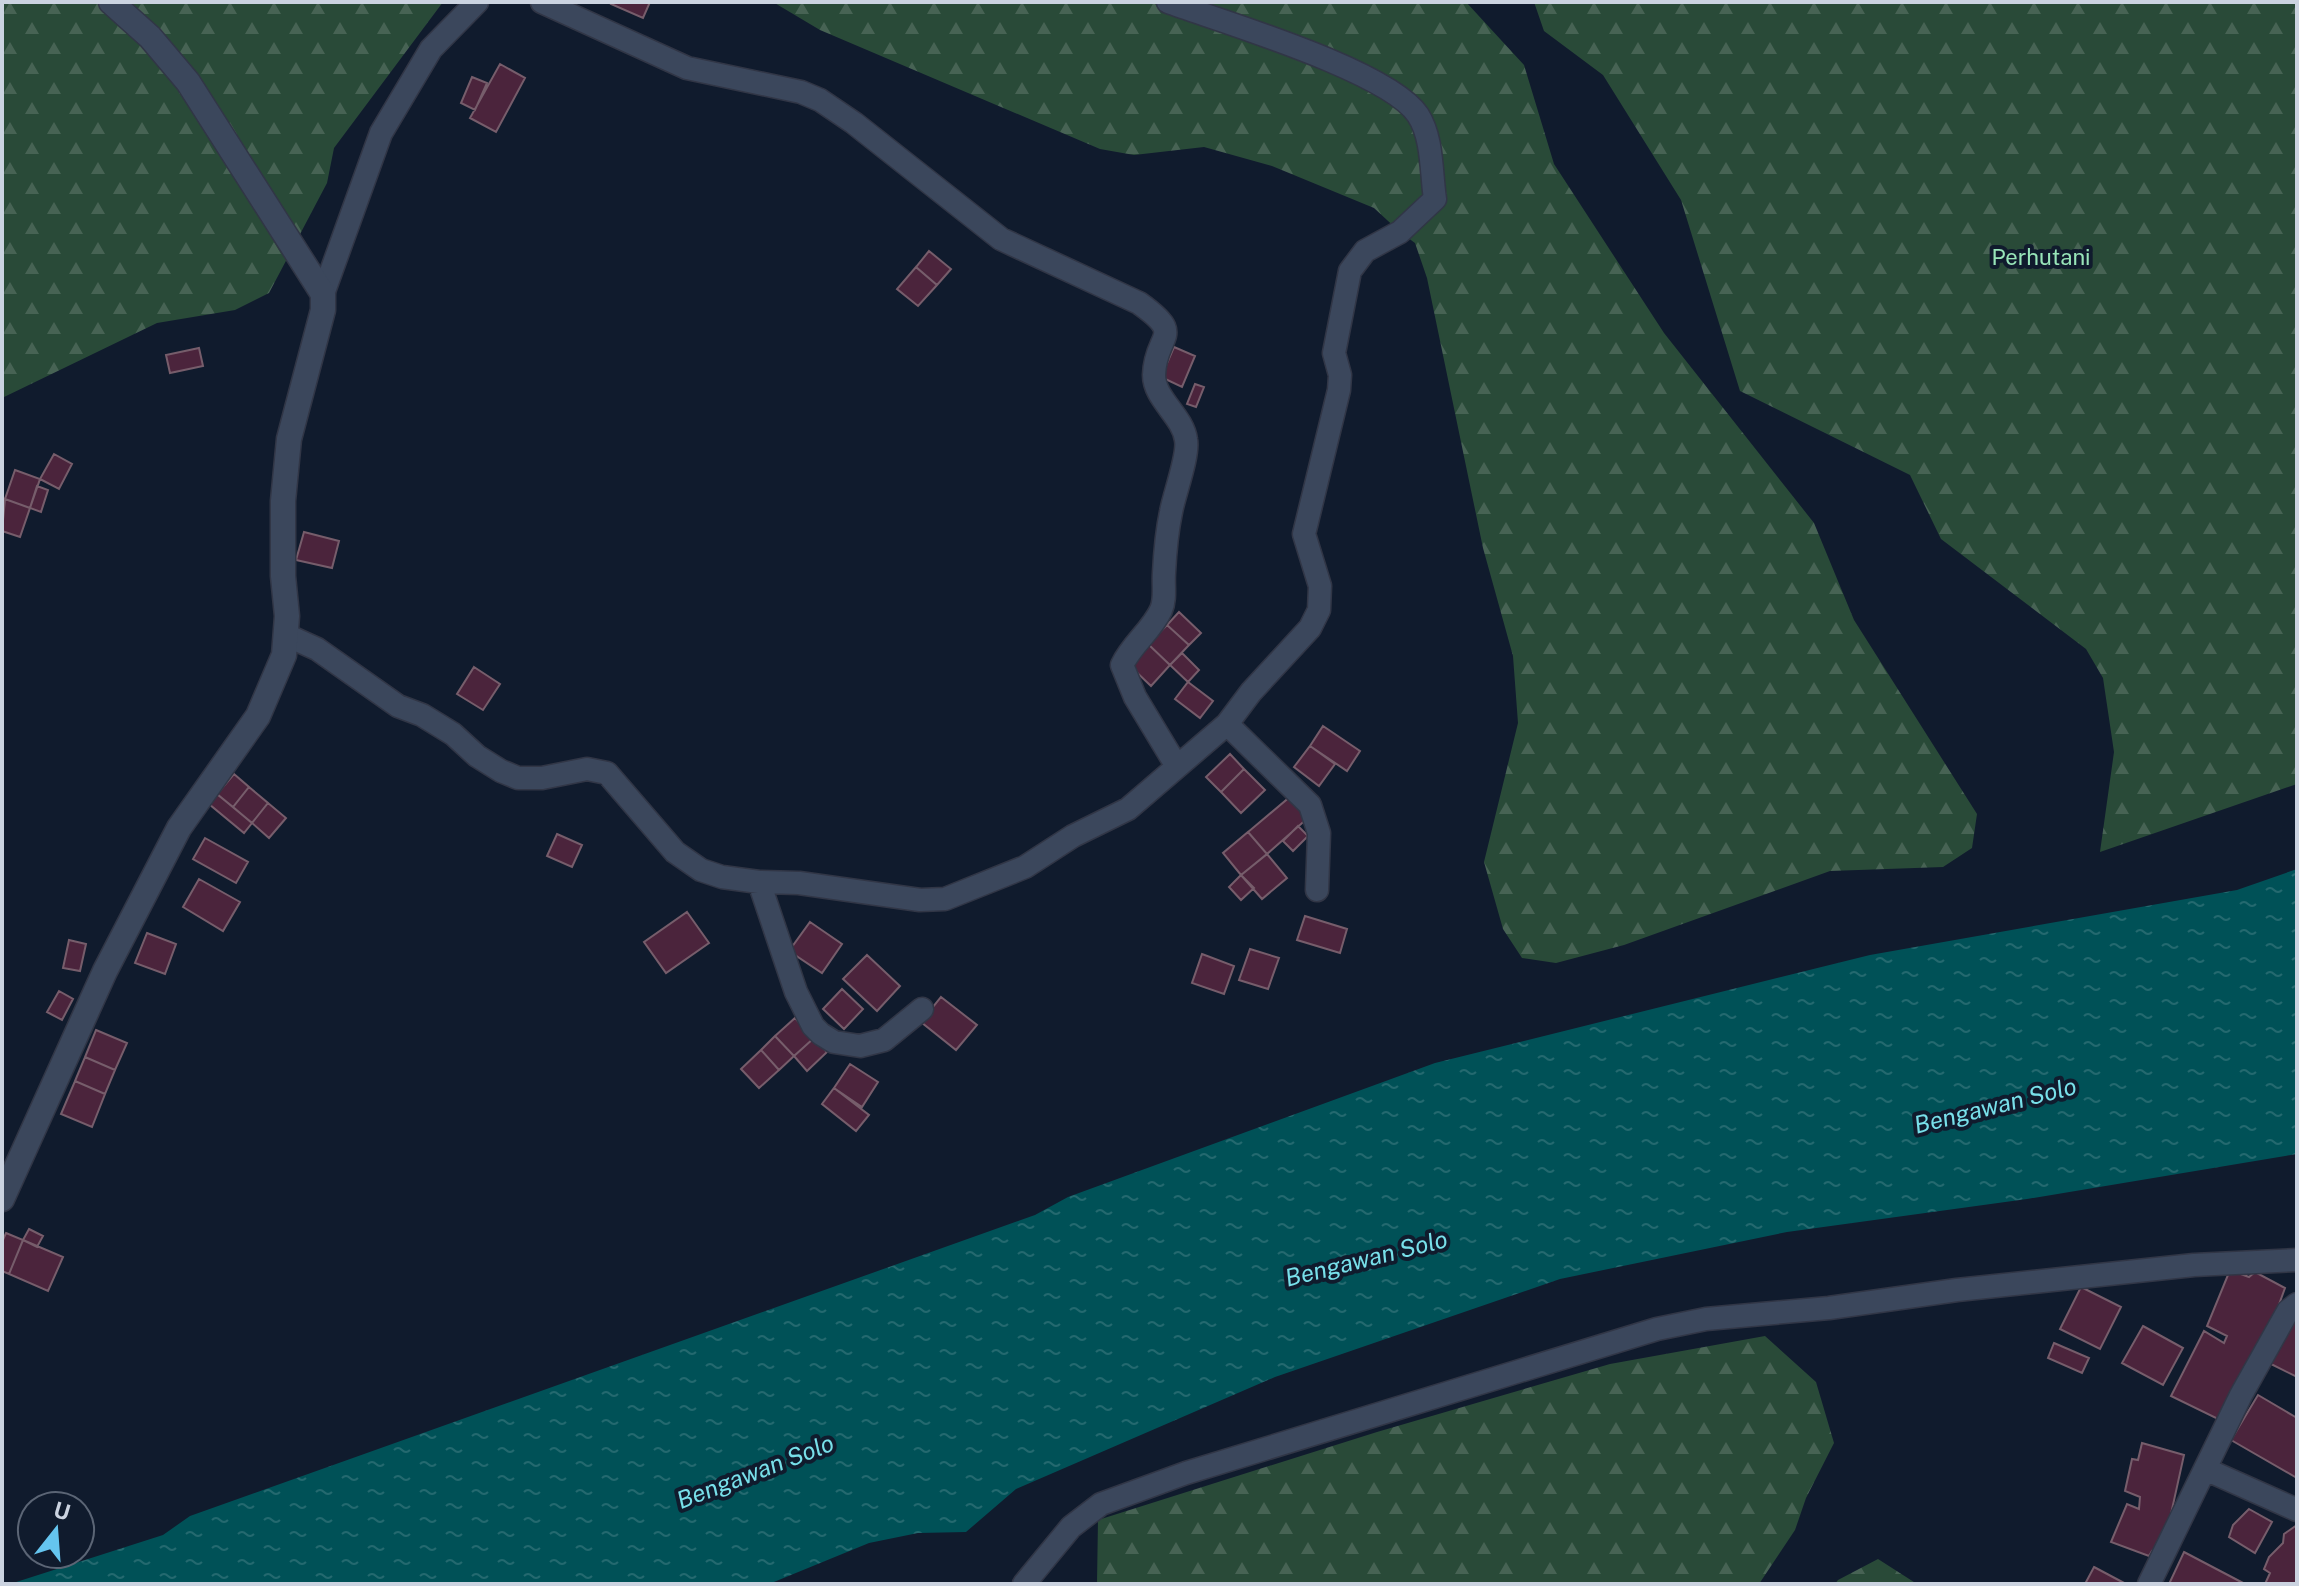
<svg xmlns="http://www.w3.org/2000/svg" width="2299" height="1586" font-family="'Public Sans',sans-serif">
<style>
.forest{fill:url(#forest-firs)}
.water{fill:url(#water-ripples)}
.building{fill:#4b243c;stroke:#765d6b;stroke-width:2}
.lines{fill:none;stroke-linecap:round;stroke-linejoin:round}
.street-casing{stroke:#313646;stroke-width:25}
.secondary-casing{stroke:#313646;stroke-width:27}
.street{stroke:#3b475c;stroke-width:22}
.secondary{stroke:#3b475c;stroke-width:24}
.labels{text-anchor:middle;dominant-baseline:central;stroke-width:8;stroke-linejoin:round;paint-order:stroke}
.park-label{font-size:22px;fill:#98e5b9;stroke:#101b2d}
.water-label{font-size:24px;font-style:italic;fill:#78e0ea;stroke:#101b2d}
</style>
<defs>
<pattern id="forest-firs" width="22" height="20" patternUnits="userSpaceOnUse" patternTransform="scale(2)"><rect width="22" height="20" fill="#294a38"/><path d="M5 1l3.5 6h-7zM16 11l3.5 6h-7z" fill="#476354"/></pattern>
<pattern id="water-ripples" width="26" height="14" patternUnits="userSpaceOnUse" patternTransform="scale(2)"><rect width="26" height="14" fill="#005157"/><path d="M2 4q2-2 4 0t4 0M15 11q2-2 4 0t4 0" fill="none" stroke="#24696f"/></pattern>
</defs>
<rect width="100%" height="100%" fill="#101b2d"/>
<!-- forest -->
<path class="forest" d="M2,2H443L334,148L327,183L269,293L235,310L157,323L2,398Z
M773,2H1466L1524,65L1554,164L1664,333L1814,523L1854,620L1977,814L1972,848L1943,867L1830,871L1624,945L1556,963L1522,958L1503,929L1484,862L1518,723L1513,656L1483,548L1427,278L1415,243L1400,232L1374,208L1272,166L1204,147L1134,155L1100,149L820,30Z
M1534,2H2297V784L2100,852L2114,752L2103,678L2086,649L1941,539L1910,475L1740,391L1681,200L1603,75L1544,31Z
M1765,1336L1816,1382L1834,1443L1806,1498L1795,1530L1759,1584H1097L1098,1520L1377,1432L1610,1364Z
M1878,1559L1917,1584H1835L1838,1580Z"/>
<!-- water -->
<path class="water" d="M2297,869V1154L2027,1199L1787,1232L1560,1279L1275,1377L1016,1489L966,1532L918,1533L869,1543L769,1584H10L163,1535L190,1516L1035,1215L1068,1197L1435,1063L1870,955L2237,890Z"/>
<!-- building -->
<path class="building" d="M612,2H650L643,18L611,4Z
M500,64L525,78L496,132L470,118Z
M472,77L487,83L475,110L461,103Z
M929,251L951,269L937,285L916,267Z
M916,267L937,285L918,306L897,289Z
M1174,347L1195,356L1182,387L1161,377Z
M199,348L203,366L170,373L166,355Z
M1195,384L1204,387L1196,407L1187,404Z
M54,454L72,464L59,489L40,479Z
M15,470L40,479L30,508L5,499Z
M37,486L48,490L41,512L30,508Z
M5,499L30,508L20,537L2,531Z
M304,532L339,541L332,568L296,560Z
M1179,612L1201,633L1189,645L1167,625Z
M1167,625L1189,645L1170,665L1148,644Z
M1148,644L1170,665L1151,686L1129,665Z
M1182,653L1199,670L1188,682L1170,665Z
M474,667L500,684L483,710L457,694Z
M1188,682L1213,701L1200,718L1175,699Z
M1323,726L1360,751L1347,771L1310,746Z
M1310,746L1335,764L1319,786L1294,767Z
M1230,754L1244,769L1221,792L1206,777Z
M1244,769L1265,790L1241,813L1221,792Z
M234,774L249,787L233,807L217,794Z
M249,787L268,803L252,823L233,807Z
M217,794L252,823L244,833L209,804Z
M1291,796L1309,817L1267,854L1248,832Z
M268,803L286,818L269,838L252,823Z
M1298,826L1308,836L1293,851L1283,841Z
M1248,832L1267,854L1241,875L1223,853Z
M557,834L582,845L572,867L547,856Z
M205,838L248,862L236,883L193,859Z
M1267,854L1287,878L1262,899L1241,875Z
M1241,875L1254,888L1241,900L1229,887Z
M199,879L240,902L223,931L183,907Z
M687,912L709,943L666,973L644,942Z
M1305,916L1347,929L1340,953L1297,940Z
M810,922L842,944L822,973L789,951Z
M147,933L176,944L165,974L135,963Z
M69,940L86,944L80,971L63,968Z
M1250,949L1279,958L1268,989L1239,980Z
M1202,954L1234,966L1224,994L1192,983Z
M867,955L900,986L877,1011L843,979Z
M842,989L863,1009L844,1029L823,1009Z
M59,991L73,999L62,1020L47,1012Z
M941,997L977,1025L956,1050L921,1022Z
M795,1018L814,1038L794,1056L775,1036Z
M96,1030L127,1043L115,1070L85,1057Z
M775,1036L794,1056L779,1070L761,1050Z
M814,1038L827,1052L807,1071L794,1056Z
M761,1050L779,1070L759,1088L741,1069Z
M85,1057L115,1070L105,1094L75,1081Z
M850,1064L878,1082L862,1107L834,1088Z
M75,1081L105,1094L92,1127L61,1114Z
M834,1088L869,1115L856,1131L822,1104Z
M29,1229L43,1236L37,1247L23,1240Z
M6,1233L23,1240L9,1274L2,1271V1242Z
M23,1240L63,1257L48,1291L9,1274Z
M2230,1270L2249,1277L2255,1272L2285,1288L2270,1329L2220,1420L2171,1396L2204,1331L2224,1343L2227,1336L2207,1326Z
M2081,1287L2121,1307L2100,1349L2060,1329Z
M2297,1316V1377L2269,1363Z
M2143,1326L2183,1348L2163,1385L2122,1363Z
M2054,1343L2089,1358L2082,1373L2048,1358Z
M2258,1395L2297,1418V1478L2231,1440Z
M2142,1443L2184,1455L2169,1523L2156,1552L2152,1551L2149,1556L2111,1542L2127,1504L2139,1509L2140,1497L2125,1491L2132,1459L2138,1460Z
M2249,1509L2272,1522L2255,1553L2229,1537L2233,1525Z
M2297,1525V1584H2265L2270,1573L2264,1569L2269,1557L2283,1543L2284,1534Z
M2184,1552L2245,1584H2169Z
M2094,1567L2126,1584H2085Z"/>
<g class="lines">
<defs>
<path id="street" d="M542,2L687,68L801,92L820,100L854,123L1001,239L1139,303C1187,337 1155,333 1154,375C1154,399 1183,416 1186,440C1189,455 1174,495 1171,512C1167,531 1165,553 1164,573C1163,585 1166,599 1161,610C1152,630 1132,644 1122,665L1135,697L1176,765
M323,294L381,133L431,49L477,2
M286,635L317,649L398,706L422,715L453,734L477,756L501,771L518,778H542L587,769L607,773L675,852L701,870L722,877L759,882L799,883L920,900L945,899L1025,867L1073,836L1128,809L1227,724L1251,692L1310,628L1319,610L1320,586L1304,534L1339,390L1340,375L1334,353L1350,271L1365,251L1400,232L1435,199C1431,173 1433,138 1418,115C1389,71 1223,22 1168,2
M1227,724L1310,805L1319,833L1317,890
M759,882L796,992L813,1026L821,1034L834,1042L860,1046L884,1040L922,1009
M2205,1469L2297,1510
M1024,1584L1071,1527L1101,1504L1186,1473L1657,1329L1706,1319L1829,1308L1957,1290L2194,1265L2297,1260
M2149,1584L2241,1395L2288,1311L2297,1304"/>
<path id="secondary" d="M2,1199L105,971L179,828L258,716L284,655L287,616L283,576V501L289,439L323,310V294L188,82L150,37L111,2"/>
</defs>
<!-- street casing -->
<use href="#street" class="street-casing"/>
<!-- secondary casing -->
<use href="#secondary" class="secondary-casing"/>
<!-- street -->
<use href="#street" class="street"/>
<!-- secondary -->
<use href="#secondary" class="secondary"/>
</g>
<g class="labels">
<!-- park labels -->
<g class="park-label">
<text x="2041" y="257">Perhutani</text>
</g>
<!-- water labels -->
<g class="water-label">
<text transform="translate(1995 1105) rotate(-14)">Bengawan Solo</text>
<text transform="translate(1366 1258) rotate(-14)">Bengawan Solo</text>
<text transform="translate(755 1471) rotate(-21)">Bengawan Solo</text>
</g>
</g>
<!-- border -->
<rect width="2299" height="1586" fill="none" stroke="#cbd3e0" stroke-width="8"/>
<!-- north arrow -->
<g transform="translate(56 1530) rotate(17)"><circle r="38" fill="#101b2d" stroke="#5b6575" stroke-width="2"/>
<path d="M0-6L14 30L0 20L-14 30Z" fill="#65c5ef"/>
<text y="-12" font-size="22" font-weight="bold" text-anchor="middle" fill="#cbd3e0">U</text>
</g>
</svg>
